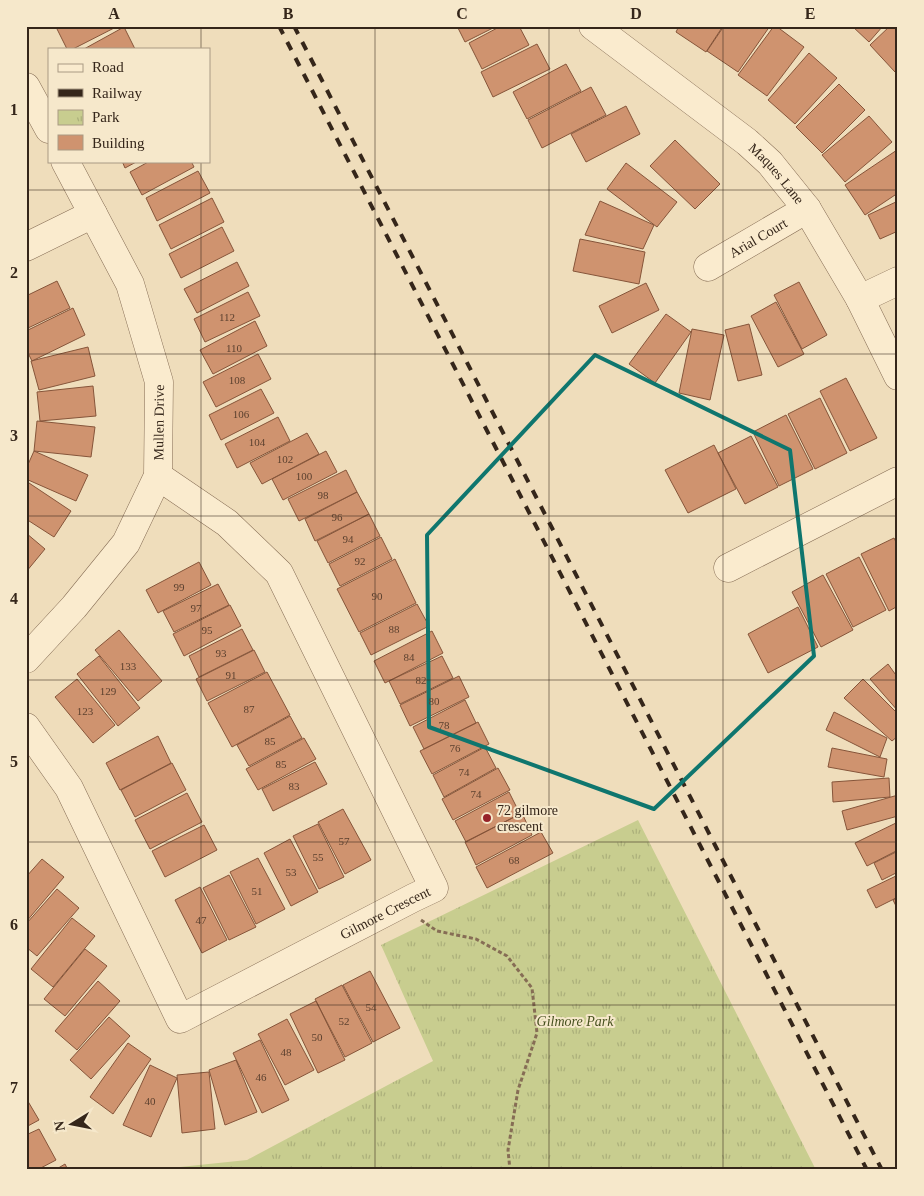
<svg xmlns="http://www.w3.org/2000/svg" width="924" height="1196" font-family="Georgia,serif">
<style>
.park{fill:url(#park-tufts)}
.building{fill:#cf936f;stroke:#86553a}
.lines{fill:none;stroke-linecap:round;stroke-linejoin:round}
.minor-casing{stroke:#866d55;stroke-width:29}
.path{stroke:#866d55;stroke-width:3;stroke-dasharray:4 2.5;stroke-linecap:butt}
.minor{stroke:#faebce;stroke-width:28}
.rail{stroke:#35261a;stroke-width:4;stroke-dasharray:9 9;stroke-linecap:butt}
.marked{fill:none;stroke:#0f766e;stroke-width:4;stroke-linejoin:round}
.grid{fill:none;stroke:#35261a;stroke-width:1;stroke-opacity:0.55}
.poi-dot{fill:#972329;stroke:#f6e8cb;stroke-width:2}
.labels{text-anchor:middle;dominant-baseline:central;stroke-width:4;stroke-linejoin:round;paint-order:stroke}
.number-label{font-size:11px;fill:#5c412f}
.street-label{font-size:14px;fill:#35261a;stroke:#f6e8cb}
.poi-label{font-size:14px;fill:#35261a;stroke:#f6e8cb;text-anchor:start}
.park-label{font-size:14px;font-style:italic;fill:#485220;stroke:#f6e8cb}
.neatline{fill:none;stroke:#35261a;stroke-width:2}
.grid-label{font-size:16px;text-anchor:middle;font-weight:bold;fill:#35261a}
</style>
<defs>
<pattern id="park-tufts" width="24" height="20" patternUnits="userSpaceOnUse" patternTransform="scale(1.25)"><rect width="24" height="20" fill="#c8cd8f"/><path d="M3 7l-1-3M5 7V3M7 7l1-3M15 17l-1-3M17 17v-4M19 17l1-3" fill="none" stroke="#acb07b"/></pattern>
</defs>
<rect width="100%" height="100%" fill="#efddbb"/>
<!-- park -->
<path class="park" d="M638,820L816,1170H151L247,1160L433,1061L381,945Z"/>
<!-- building -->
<path class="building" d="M58,26H118L73,49H67L56,27Z
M457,26H497L465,42Z
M501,26H519L529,45L482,69L469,43Z
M679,26H723L706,52L676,32Z
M724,26H770L738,72L707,51Z
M774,26H776L804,47L767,96L738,75Z
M852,26H883L869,42Z
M890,26H898V69L895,72L870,45Z
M124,27L135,49H84Z
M537,44L550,69L493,97L481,72Z
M809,53L837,78L795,124L768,100Z
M566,64L581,91L527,119L513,92Z
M839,84L865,110L822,153L796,127Z
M591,87L606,115L542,148L528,120Z
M626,106L640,134L586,162L571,134Z
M869,116L892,142L845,182L822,155Z
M675,140L720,184L695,209L650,166Z
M897,150L898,193L865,215L845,185Z
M122,161H138L125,168Z
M150,161H191L194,167L142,195L130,172Z
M626,163L677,202L657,227L607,189Z
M198,171L210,193L157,221L146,198Z
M212,198L224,222L171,249L159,225Z
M600,201L654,225L643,249L585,235Z
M898,201V231L880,239L868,215Z
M222,227L234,251L181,278L169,254Z
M580,239L645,252L639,284L573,271Z
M237,262L249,286L197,313L184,289Z
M57,281L70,308L26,329V296Z
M799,282L827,335L802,349L774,295Z
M646,283L659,310L612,333L599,306Z
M248,292L260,316L205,342L194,319Z
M776,302L804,354L778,367L751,316Z
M73,308L85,335L32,361L26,349V331Z
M666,314L691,332L655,383L629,364Z
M255,321L267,346L213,374L200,350Z
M749,324L762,375L738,381L725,330Z
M692,329L724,335L710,400L679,393Z
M88,347L95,376L39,390L31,361Z
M258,354L271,379L216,407L203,382Z
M846,378L877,438L850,451L820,391Z
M93,386L96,416L40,421L37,392Z
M261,389L274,413L221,440L209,415Z
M820,398L847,453L815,469L788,414Z
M786,415L813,469L779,486L753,432Z
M278,417L290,441L237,468L225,444Z
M37,421L95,427L91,457L34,451Z
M307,433L319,454L262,484L250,463Z
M751,436L778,487L745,504L718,453Z
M714,445L736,489L688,513L665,470Z
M34,451L88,475L76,501L26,479V469Z
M326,451L337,472L283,500L272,479Z
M346,470L357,492L299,521L288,499Z
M26,481L71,511L54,537L26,519Z
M357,492L369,514L315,541L305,519Z
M369,514L380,536L328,563L317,541Z
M26,533L45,549L26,572Z
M381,537L392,559L340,586L329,564Z
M894,538L898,546V606L889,611L861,554Z
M859,557L886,610L853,627L826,574Z
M395,559L416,603L359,632L337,589Z
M199,562L211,585L158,613L146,590Z
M823,575L853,630L821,647L792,592Z
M218,584L229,605L174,632L163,611Z
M417,604L429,626L371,655L360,633Z
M230,605L241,626L184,656L173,634Z
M798,607L818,647L768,673L748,634Z
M242,629L253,650L199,677L189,656Z
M119,630L162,681L138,701L95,650Z
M432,631L443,653L385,683L374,661Z
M254,650L265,672L207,701L196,679Z
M99,656L140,708L118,726L77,674Z
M442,656L453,678L400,704L389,681Z
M888,664L898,678V711L870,679Z
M267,672L290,715L232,747L208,703Z
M459,676L469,697L410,726L400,705Z
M77,679L115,725L93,743L55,697Z
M863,679L898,714V736L892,741L844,698Z
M465,700L476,723L424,749L413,727Z
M834,712L887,738L880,757L826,730Z
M290,716L302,738L249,766L237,745Z
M478,722L489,744L432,774L420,751Z
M158,736L171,763L120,790L106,763Z
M304,738L316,759L258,790L246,769Z
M485,747L496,768L444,797L433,775Z
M832,748L887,759L884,777L828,767Z
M315,762L327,784L273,811L262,789Z
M172,763L186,790L135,817L121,790Z
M498,768L510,790L453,820L442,799Z
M889,778L890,797L833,802L832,782Z
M509,792L520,814L466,842L455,821Z
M187,793L202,822L150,849L135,820Z
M898,795V816L847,830L842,811Z
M343,809L371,860L345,874L318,822Z
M522,813L532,835L476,865L465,842Z
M898,822V850L867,866L855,843Z
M318,824L344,877L319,889L293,836Z
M204,825L217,850L165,877L152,851Z
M541,832L553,853L487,888L476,867Z
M290,839L318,892L291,906L264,853Z
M898,851V872L882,880L874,863Z
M258,858L285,909L256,924L230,872Z
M42,859L64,877L26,922V877Z
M229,875L256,927L229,940L203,888Z
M898,875V897L876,908L867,890Z
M200,887L227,940L202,953L175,900Z
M57,889L79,908L37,956L26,947V924Z
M898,897V910L893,900Z
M72,918L95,936L53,987L31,969Z
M85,949L107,966L65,1016L44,999Z
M370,971L400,1028L373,1042L343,985Z
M98,981L120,1001L77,1050L55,1031Z
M342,985L372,1043L345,1057L315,999Z
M316,1001L345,1060L318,1073L290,1014Z
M109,1017L130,1036L91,1079L70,1060Z
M287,1019L314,1070L285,1085L258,1034Z
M260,1040L289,1100L262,1113L233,1053Z
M128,1043L151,1059L113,1114L90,1097Z
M236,1060L257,1112L225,1125L209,1070Z
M150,1065L177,1078L151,1137L123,1125Z
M209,1072L215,1129L182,1133L177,1075Z
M26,1098L39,1120L26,1127Z
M39,1129L56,1160L37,1170H26V1135Z
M65,1164L68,1170H55Z"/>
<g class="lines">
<defs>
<g id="minor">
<path id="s1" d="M593,26L747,142L770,163L807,209L860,299L898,376"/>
<path d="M26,87L49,129"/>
<path d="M26,247L93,214"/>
<path id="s2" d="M708,267L807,209"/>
<path d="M860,299L898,281"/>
<path d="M728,568L898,481"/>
<path id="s3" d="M26,659L74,607L126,543L158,476L159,382L130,284L65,161"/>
<path id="s4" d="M26,727L69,788L180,1019L413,898L434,888L279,573L227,523L158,476"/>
</g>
</defs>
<!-- minor casing -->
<use href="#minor" class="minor-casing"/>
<!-- path -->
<path class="path" d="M421,920L437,931L476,939L507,956L532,988L537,1033L518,1090L508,1150L510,1170"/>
<!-- minor -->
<use href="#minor" class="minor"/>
<!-- rail -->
<path class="rail" d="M279,26L867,1170
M294,26L882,1170"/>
</g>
<!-- marked area -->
<path class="marked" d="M595,355L790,450L814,656L654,809L429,727L427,535Z"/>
<!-- grid -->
<path class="grid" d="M201,26V49M375,26V1170M549,26V1170M723,26V1170M201,161V1170M26,190H898M26,354H898M26,516H898M26,680H898M26,842H898M26,1005H898"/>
<!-- markers -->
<circle class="poi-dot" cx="487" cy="818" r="5"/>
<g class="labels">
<!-- number labels -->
<g class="number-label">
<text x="227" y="317">112</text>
<text x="234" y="348">110</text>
<text x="237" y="380">108</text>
<text x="241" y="414">106</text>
<text x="257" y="442">104</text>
<text x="285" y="459">102</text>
<text x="304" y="476">100</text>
<text x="323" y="495">98</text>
<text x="337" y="517">96</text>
<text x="348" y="539">94</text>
<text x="360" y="561">92</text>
<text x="179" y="587">99</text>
<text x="377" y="596">90</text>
<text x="196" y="608">97</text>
<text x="394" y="629">88</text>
<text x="207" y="630">95</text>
<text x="221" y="653">93</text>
<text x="409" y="657">84</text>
<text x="128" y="666">133</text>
<text x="231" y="675">91</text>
<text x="421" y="680">82</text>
<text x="108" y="691">129</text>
<text x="434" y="701">80</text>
<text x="249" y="709">87</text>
<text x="85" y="711">123</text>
<text x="444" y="725">78</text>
<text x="270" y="741">85</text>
<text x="455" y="748">76</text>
<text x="281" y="764">85</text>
<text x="464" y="772">74</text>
<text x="294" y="786">83</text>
<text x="476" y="794">74</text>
<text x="344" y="841">57</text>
<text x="318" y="857">55</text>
<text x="514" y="860">68</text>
<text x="291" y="872">53</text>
<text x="257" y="891">51</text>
<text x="201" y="920">47</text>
<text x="371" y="1007">54</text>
<text x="344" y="1021">52</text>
<text x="317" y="1037">50</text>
<text x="286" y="1052">48</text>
<text x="261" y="1077">46</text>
<text x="150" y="1101">40</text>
</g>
<!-- street labels -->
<g class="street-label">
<text stroke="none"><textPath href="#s1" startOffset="236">Maques Lane</textPath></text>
<text stroke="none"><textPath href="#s2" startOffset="58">Arial Court</textPath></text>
<text stroke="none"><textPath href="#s3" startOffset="281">Mullen Drive</textPath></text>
<text stroke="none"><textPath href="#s4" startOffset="562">Gilmore Crescent</textPath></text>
</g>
<!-- poi labels -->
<g class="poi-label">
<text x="497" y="810">72 gilmore<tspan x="497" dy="16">crescent</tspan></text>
</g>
<!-- park labels -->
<g class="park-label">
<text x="575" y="1021">Gilmore Park</text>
</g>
</g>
<!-- border -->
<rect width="924" height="1196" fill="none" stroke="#f6e8cb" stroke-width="55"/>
<!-- legend -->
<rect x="48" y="48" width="162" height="115" fill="#f6e8cb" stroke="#a99a84"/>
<rect x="58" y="64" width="25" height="8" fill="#faebce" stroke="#a99a84"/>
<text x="92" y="72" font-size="15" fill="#35261a">Road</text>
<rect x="58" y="89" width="25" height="8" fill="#35261a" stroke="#a99a84"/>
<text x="92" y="98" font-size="15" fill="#35261a">Railway</text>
<rect x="58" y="110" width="25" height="15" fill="url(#park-tufts)" stroke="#a99a84"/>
<text x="92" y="122" font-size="15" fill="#35261a">Park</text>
<rect x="58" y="135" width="25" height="15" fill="#cf936f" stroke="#a99a84"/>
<text x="92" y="148" font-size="15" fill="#35261a">Building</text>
<!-- north arrow -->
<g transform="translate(72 1124) rotate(260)" stroke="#f6e8cb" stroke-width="4" paint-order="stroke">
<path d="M0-4L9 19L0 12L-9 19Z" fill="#35261a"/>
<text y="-8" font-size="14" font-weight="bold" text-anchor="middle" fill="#35261a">N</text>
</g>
<rect x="28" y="28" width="868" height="1140" class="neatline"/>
<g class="grid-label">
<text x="114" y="19">A</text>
<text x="288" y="19">B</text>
<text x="462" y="19">C</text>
<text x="636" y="19">D</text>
<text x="810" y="19">E</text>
<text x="14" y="115">1</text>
<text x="14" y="278">2</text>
<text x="14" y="441">3</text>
<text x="14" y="604">4</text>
<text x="14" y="767">5</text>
<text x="14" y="930">6</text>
<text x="14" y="1093">7</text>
</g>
</svg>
